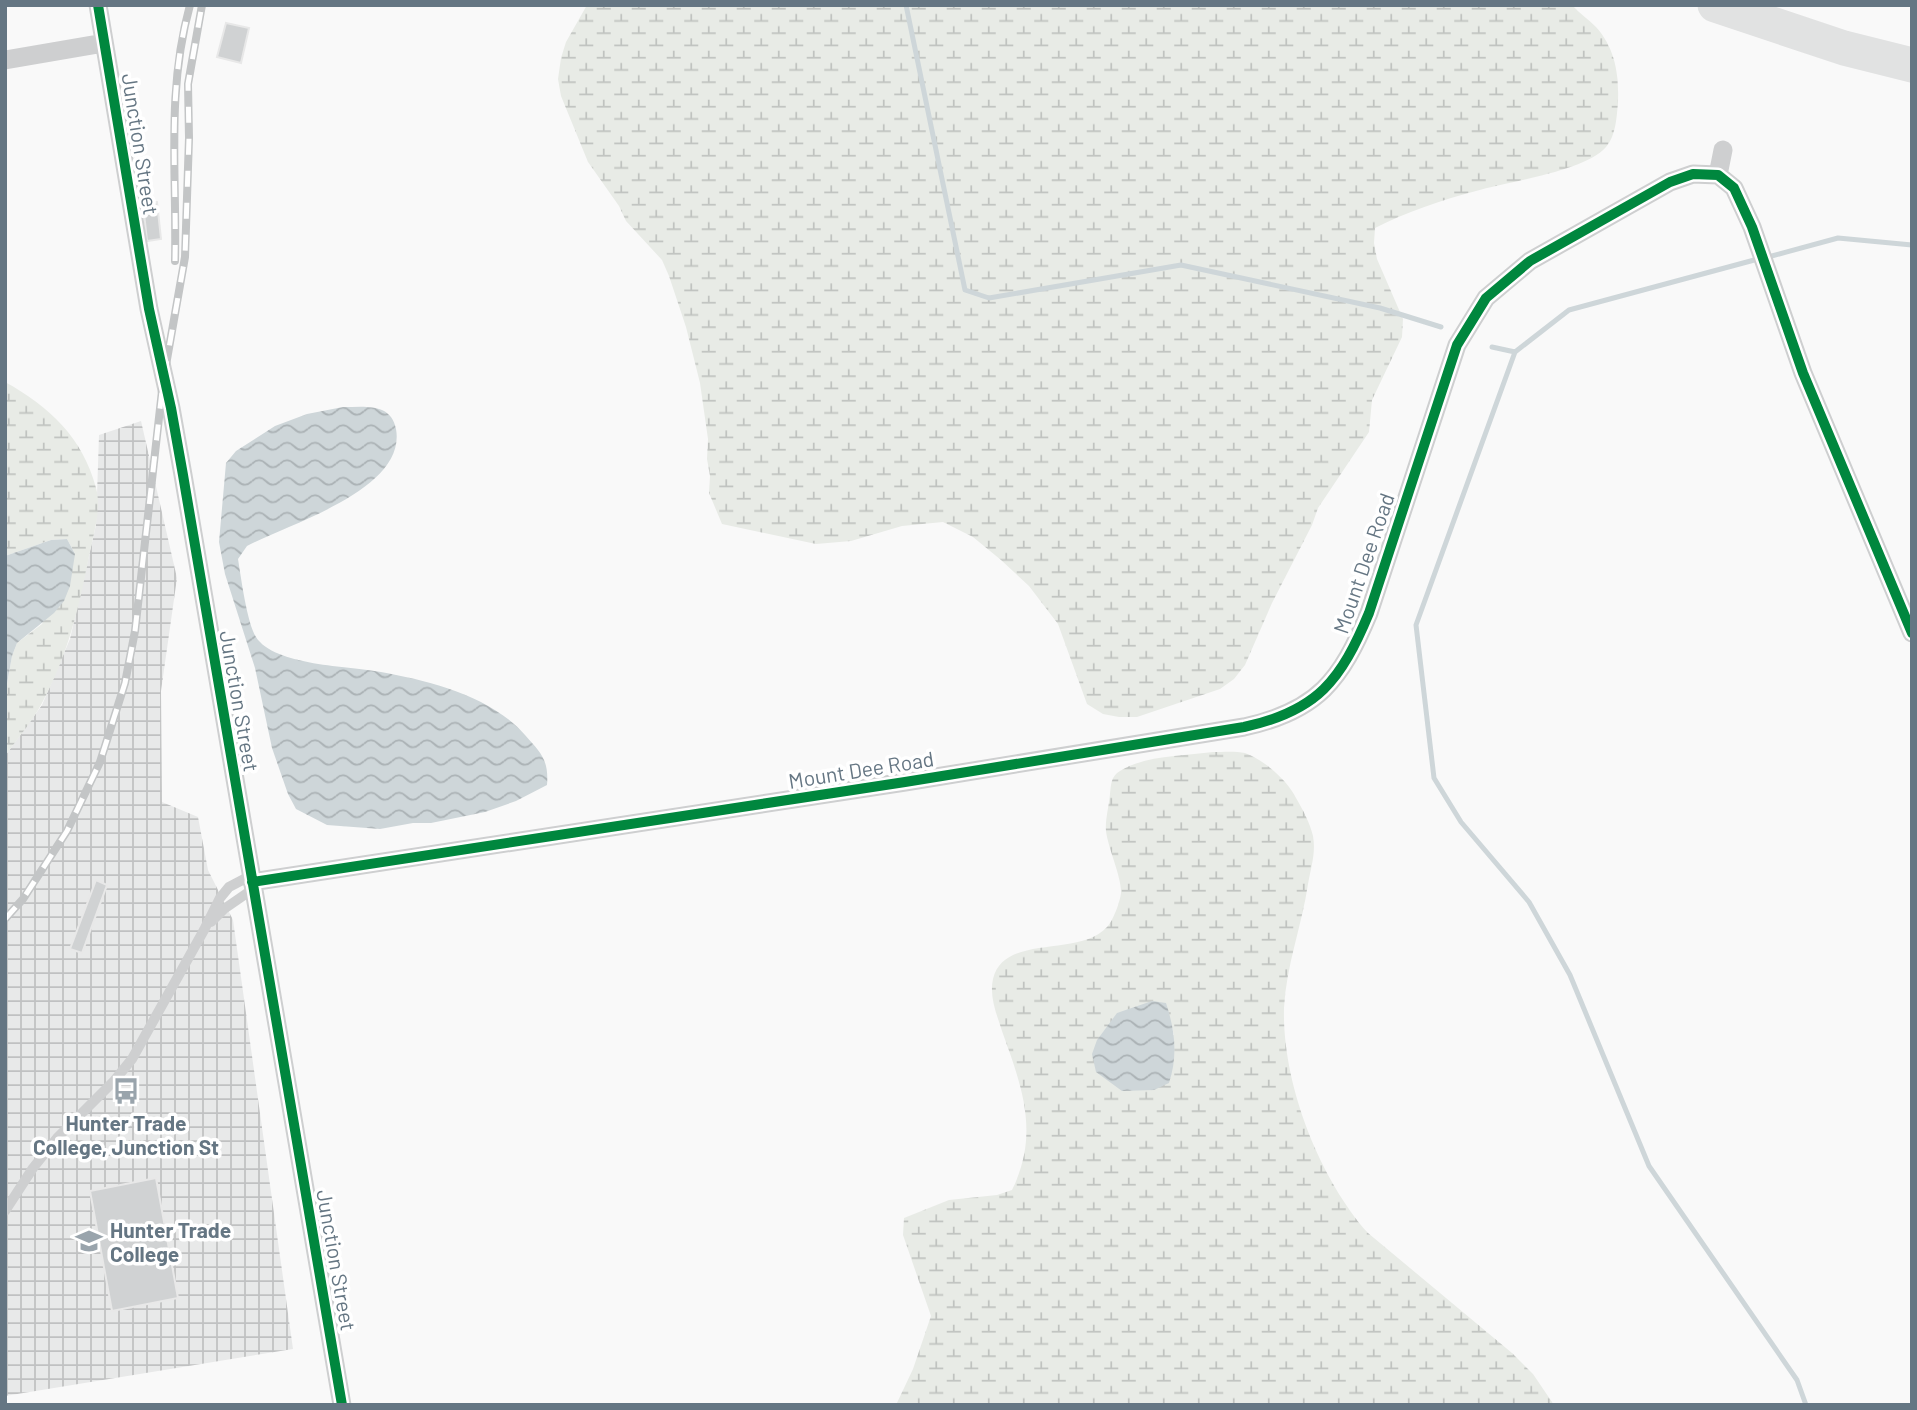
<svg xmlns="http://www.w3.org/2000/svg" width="1917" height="1410" font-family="Barlow,sans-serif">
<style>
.industrial{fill:url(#industrial-grid)}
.wetland{fill:url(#wetland-marsh);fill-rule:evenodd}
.water{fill:url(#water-waves)}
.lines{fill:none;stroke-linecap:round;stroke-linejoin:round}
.stream{stroke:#ced6d9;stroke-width:5}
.building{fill:#d0d2d3;stroke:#e8e8e8;stroke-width:2}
.lane{stroke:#cecfd0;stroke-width:10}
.street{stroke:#cecfd0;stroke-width:19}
.highway{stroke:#e1e2e2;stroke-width:35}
.rail-casing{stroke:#c3c5c6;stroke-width:8}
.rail{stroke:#fff;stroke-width:5;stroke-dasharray:16;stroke-linecap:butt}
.cycleway-casing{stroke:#fff;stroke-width:15}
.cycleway{stroke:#00873e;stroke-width:10}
.labels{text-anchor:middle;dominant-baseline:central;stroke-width:7;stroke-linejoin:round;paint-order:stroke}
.street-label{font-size:21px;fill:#657683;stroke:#fff}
.poi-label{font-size:21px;font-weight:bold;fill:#657683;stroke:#fff}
</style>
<defs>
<pattern id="industrial-grid" width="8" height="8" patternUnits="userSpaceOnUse" patternTransform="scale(1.75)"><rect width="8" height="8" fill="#e8e9e9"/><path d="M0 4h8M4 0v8" fill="none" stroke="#c0c1c2"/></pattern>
<pattern id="wetland-marsh" width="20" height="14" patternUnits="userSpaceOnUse" patternTransform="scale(1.75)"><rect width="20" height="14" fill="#e8ebe6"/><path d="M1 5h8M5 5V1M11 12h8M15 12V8" fill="none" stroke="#c0c3c0"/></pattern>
<pattern id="water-waves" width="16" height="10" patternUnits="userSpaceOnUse" patternTransform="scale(1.75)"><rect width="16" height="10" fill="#ced6d9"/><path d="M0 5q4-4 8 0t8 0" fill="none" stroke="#abb2b5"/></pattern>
</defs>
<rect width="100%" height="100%" fill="#f9f9f9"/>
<!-- industrial -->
<path class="industrial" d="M141,421L177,578L161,691L162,802L198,817L208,870L233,920L293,1349L5,1396V756L42,705L70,639L96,525L99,435Z"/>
<!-- wetland -->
<path class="wetland" d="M587,5H1572C1579,13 1588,19 1596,27C1615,48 1619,74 1618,101C1617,115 1616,136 1606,147C1586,171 1507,182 1476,191C1442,200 1406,212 1375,228L1374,243L1377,259L1403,319L1402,337L1372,400L1369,432L1318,508L1312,525L1272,603L1245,665L1234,679L1220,689L1137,717H1119L1103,714L1087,704L1058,624L1029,586L1001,560L973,537L943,522L902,526L851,541L816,544L722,524L709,493L710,476L707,459L708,439L700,383L686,327L669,276L662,260L626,221L619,206L588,162L561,96L558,79L561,58L566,42Z
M5,382C49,406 83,438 96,488C102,509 93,536 89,556C79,608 67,657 42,703C32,722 17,739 5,756V695L12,656L17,643L42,624L75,554L67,539L51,540L5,556Z
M1213,752C1223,752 1236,751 1245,753C1263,759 1288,781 1296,798C1303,810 1310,823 1313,836C1316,853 1311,867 1308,884C1302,925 1286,966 1284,1008C1282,1083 1319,1178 1368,1233L1512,1353L1533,1374L1554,1405H896L913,1369L931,1316L903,1235L904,1218L949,1200L997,1195L1012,1190C1040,1133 1022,1087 1002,1031C997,1015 989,997 993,979C1004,933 1079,958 1107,927C1113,921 1120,902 1121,893C1122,878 1108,848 1106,831C1105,820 1109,806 1110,794C1111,785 1111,776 1120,771C1146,755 1184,756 1213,752ZM1165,1003L1174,1035L1097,1040L1118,1013Z"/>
<!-- water -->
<path class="water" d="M343,407C364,407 391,402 396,429C407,490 288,524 247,546L238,559C241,577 247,623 256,637C274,666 350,666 381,672C430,681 491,696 525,735C541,753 549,760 547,785L516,801L485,812L431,823H413L380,829L327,825L296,809L288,794L272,748L255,668L225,574L219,542L226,463L236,451L275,426L307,414Z
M67,539L75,554L70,586L64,601L54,613L17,643L12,656L5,695V556L51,540Z
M1152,1001L1166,1003C1175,1030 1178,1056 1169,1083L1154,1090L1122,1091L1096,1072L1092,1054L1097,1040L1117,1013Z"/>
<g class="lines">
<!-- stream -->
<path class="stream" d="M906,5L965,290L989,298L1181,265L1380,308L1441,327
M1768,257L1838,238L1912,245
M1758,259L1569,310L1515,352L1416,625L1434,778L1461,822L1529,902L1570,975L1649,1166L1797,1380L1806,1405
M1492,347L1515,352"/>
</g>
<!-- building -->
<path class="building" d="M226,23L249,28L241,63L217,57Z
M157,202L161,239L147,241L143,203Z
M96,880L107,885L82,953L70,949Z
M156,1178L178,1298L112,1311L90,1191Z"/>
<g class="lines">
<!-- lane -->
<path class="lane" d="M211,922L224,909L253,889
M5,1211L33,1168L57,1138L114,1081L132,1059L204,930L220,898L229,887L250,876"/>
<!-- street -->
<path class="street" d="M98,5L149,309L171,408L183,475L342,1405
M5,60L104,43
M1718,175L1723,150
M252,882L905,782L1244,727C1318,711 1341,680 1369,613L1457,345L1486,298L1530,261L1670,182L1693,174L1718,175L1734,188L1752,227L1803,373L1912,633"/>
<!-- highway -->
<path class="highway" d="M1715,5L1844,48L1912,65"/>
<defs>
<path id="rail" d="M175,261C177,173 166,92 190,5
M5,919L23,899L67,831L100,762L125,683L135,631L163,382L185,257L189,138L188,84L202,5"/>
</defs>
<!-- rail casing -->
<use href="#rail" class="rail-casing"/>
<!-- rail -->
<use href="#rail" class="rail"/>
<defs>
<path id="cycleway" d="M98,5L149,309L171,408L183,475L342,1405
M252,882L905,782L1244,727C1318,711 1341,680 1369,613L1457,345L1486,298L1530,261L1670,182L1693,174L1718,175L1734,188L1752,227L1803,373L1912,633"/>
</defs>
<!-- cycleway casing -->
<use href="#cycleway" class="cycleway-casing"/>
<!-- cycleway -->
<use href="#cycleway" class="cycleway"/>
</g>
<!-- icons -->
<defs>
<symbol id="bus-bare" viewBox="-9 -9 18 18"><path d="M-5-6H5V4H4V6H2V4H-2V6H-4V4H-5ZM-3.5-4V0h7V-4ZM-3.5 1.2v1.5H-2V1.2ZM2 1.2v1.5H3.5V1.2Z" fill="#99a4ac" stroke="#fff" stroke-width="2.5" paint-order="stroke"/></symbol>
<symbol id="school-bare" viewBox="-9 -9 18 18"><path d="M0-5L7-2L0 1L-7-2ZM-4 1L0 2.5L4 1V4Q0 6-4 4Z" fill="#99a4ac" stroke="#fff" stroke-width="2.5" paint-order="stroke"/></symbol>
</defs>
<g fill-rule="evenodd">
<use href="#bus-bare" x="107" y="1072" width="38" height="38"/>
<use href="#school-bare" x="70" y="1222" width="38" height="38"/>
</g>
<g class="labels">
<!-- street labels -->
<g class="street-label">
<text transform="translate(141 144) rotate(81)">Junction Street</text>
<text transform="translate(1363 563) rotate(-71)">Mount Dee Road</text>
<text transform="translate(240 701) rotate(80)">Junction Street</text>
<text transform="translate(861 769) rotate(-9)">Mount Dee Road</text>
<text transform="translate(337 1260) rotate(80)">Junction Street</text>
</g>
<!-- poi labels -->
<g class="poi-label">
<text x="126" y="1122">Hunter Trade<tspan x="126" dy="24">College, Junction St</tspan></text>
<text x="110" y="1229" text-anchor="start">Hunter Trade<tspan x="110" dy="24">College</tspan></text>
</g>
</g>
<!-- border -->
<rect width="1917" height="1410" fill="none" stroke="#657683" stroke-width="14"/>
</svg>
